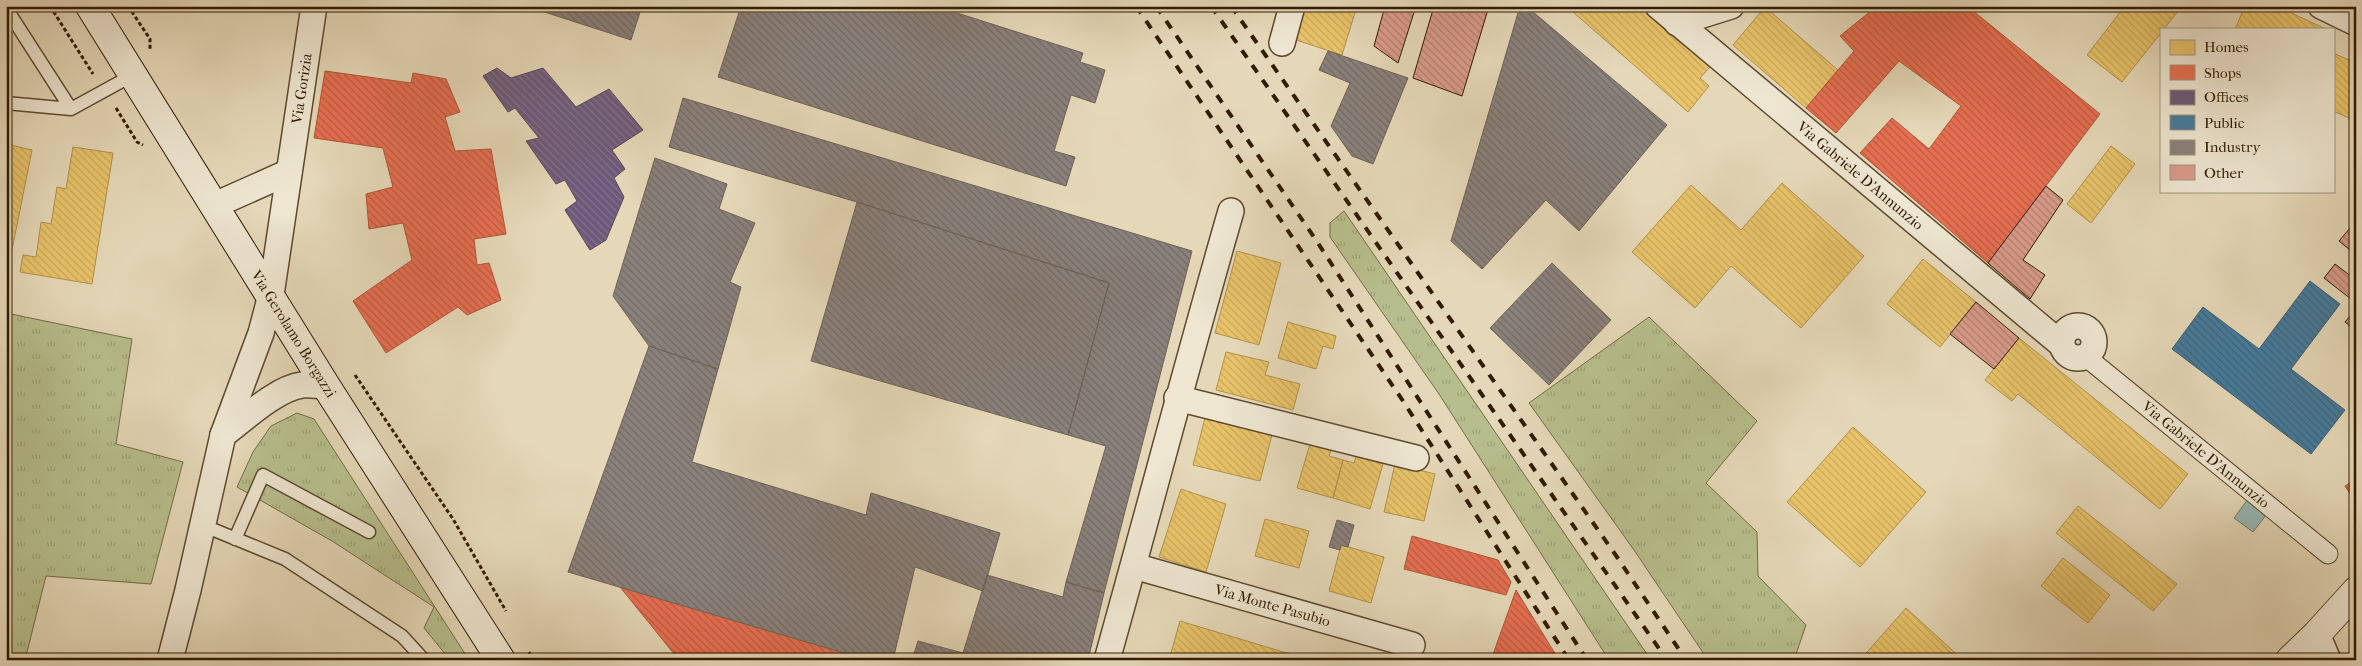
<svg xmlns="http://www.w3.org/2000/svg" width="2362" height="666" font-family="'IM FELL French Canon',serif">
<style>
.grass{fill:url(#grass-tufts);stroke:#746c47}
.water{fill:#98b8b6;stroke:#6f796e}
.homes{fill:url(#homes-back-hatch);stroke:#b2914a}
.shops{fill:url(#shops-back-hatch);stroke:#b05639}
.offices{fill:url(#offices-back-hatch);stroke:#5b4656}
.public{fill:url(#public-back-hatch);stroke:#3f5e6e}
.industry{fill:url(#industry-back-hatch);stroke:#6f6257}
.building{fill:url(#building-back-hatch);stroke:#311b01}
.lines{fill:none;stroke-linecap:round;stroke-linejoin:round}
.service-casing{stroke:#5e4a2f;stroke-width:15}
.pedestrian-casing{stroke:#5e4a2f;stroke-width:21}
.minor-casing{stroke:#5e4a2f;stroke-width:28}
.tertiary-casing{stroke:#5e4a2f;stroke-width:30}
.secondary-casing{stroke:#311b01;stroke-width:30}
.path{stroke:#311b01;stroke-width:3;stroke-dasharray:4 2.5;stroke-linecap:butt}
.service{stroke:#eee6d1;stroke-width:12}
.pedestrian{stroke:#eee6d1;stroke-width:19}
.minor{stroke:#eee6d1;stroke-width:25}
.tertiary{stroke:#eee6d1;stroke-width:28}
.secondary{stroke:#eee6d1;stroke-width:28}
.rail{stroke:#311b01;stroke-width:4;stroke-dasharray:9 9;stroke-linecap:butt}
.labels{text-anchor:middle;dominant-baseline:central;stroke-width:5;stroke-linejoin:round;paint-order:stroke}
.street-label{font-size:15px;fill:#311b01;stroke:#eee6d1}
</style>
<defs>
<pattern id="grass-tufts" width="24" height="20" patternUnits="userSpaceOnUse" patternTransform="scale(1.25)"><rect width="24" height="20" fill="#b7be8d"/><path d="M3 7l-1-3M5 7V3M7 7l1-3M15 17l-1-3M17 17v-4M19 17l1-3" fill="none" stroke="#9ea378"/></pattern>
<pattern id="homes-back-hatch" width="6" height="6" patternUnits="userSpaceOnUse" patternTransform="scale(1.25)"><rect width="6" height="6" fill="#e9c46a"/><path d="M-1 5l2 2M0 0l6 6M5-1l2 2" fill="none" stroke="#c8a85a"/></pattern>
<pattern id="shops-back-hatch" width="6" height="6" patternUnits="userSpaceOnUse" patternTransform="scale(1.25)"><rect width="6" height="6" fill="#e76f51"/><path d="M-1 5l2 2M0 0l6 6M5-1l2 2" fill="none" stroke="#bc5a41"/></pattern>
<pattern id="offices-back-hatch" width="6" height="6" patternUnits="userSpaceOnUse" patternTransform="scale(1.25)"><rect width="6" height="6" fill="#6d597a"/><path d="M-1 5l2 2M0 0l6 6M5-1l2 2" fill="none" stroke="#827288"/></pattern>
<pattern id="public-back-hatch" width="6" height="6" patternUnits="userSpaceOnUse" patternTransform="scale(1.25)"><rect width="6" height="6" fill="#457b9d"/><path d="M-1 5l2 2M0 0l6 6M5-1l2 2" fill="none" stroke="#3a647e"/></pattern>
<pattern id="industry-back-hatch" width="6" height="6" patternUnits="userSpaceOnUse" patternTransform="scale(1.25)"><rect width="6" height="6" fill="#8a817c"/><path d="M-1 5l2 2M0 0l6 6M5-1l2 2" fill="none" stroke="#716963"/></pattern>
<pattern id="building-back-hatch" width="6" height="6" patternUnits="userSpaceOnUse" patternTransform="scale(1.25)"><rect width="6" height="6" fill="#da9b8a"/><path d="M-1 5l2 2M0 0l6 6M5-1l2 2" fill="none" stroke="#b17e6e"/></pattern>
</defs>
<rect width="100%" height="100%" fill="#e5d8b8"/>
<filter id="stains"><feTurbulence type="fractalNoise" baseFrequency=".004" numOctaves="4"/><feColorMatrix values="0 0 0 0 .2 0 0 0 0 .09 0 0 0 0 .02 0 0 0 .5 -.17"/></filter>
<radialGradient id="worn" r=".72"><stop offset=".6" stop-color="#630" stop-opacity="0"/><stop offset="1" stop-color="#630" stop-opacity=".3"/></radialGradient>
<!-- grass -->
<path class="grass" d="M1344,211L1651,660H1609L1439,394L1330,237V223Z
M6,313L132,339L116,444L183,462L151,584L46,576L25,660H6Z
M1649,317L1757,421L1706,483L1757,532L1758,576L1806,625L1795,657L1797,660H1708L1634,550L1529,403Z
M297,413L314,419L469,660H450L424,628L434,607L332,541L237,487L253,452L271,426Z"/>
<!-- water -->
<path class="water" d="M2254,491L2273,506L2253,532L2234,518Z"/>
<!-- homes -->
<path class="homes" d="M1303,6H1357L1342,55L1293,39Z
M1566,6H1639L1710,67L1700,78L1709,86L1688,112Z
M2125,6H2182L2164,29H2161V33L2122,82L2087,55Z
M2245,6H2276L2326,29H2235Z
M1765,7L1838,70L1806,108L1733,45Z
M2333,53L2356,63V121L2333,111Z
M6,144L32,150L7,275L6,274Z
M2111,146L2135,164L2091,223L2067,204Z
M73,147L113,153L92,284L20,272L23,255L36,257L41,222L51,224L57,187L66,189Z
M1782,183L1864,256L1801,328L1731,266L1695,308L1632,252L1691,185L1741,230Z
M1237,251L1281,263L1259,345L1215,333Z
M1923,259L1976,302L1940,347L1887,304Z
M1288,322L1336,336L1333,349L1323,346L1316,369L1278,358Z
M2019,338L2188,474L2160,509L2018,394L2012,401L1985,380Z
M1226,352L1269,362L1265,375L1300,384L1293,410L1216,390Z
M1206,414L1273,431L1260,481L1193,465Z
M1853,427L1926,492L1860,567L1787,502Z
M1310,444L1331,450L1329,456L1343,460L1333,498L1297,488Z
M1356,456L1383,464L1370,509L1333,498L1343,460L1354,463Z
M1395,464L1435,474L1424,521L1384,512Z
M1181,489L1226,504L1206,572L1159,557Z
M2078,506L2177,584L2153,611L2056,533Z
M1265,519L1309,531L1299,568L1255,556Z
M1341,545L1384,557L1371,603L1329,591Z
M2063,558L2110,595L2088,623L2041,586Z
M1906,608L1963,660H1860Z
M1180,621L1310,660H1169Z"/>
<!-- shops -->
<path class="shops" d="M1877,6H1967L2100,114L1988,263L1860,153L1892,118L1929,149L1961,106L1899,61L1836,133L1806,108L1854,51L1840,36Z
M325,71L411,83L413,73L446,79L460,112L445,117L455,151L491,149L506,234L474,239L477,265L489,263L501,300L467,315L458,307L386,353L353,301L412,260L403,223L369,229L366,194L393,187L383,148L314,138Z
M2356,479V503L2345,486Z
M1412,536L1498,560L1511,582L1506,595L1404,569Z
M620,587L855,656L854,660H679Z
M1516,590L1559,660H1491Z"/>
<!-- offices -->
<path class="offices" d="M497,68L511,78L543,68L576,107L609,89L643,130L612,150L625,169L614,178L624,197L606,240L590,250L565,210L577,201L565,180L556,184L526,141L539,138L515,108L508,112L483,76Z"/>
<!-- public -->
<path class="public" d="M2310,281L2340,304L2291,369L2345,410L2311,454L2172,349L2203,307L2259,349Z"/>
<!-- industry -->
<path class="industry" d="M526,6H642L631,40Z
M741,6H935L1083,53L1080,62L1105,70L1095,103L1071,95L1054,151L1075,157L1066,186L718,77Z
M1520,6H1526L1667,125L1579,231L1546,200L1482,269L1451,241Z
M1328,51L1408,78L1373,164L1352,156L1331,126L1350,83L1319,70Z
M683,98L1192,251L1104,593L1066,582L1106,446L1068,435L1109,283L857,202L669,147Z
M655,158L727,184L719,209L755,223L730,282L741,287L718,369L649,346L613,296Z
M857,202L1109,283L1068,435L811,361Z
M1552,263L1611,320L1549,385L1490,328Z
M649,346L718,369L692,462L866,515L871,493L1000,533L983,591L915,567L893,660H868L568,572Z
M1337,520L1354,525L1348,547L1341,545L1340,550L1329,547Z
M987,575L1063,597L1066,582L1104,593L1088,660H986L963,653Z
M918,641L963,653L986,660H912Z"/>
<!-- building -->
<path class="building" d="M1385,6H1416L1398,63L1374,46Z
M1434,6H1489L1462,96L1413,78Z
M2046,186L2063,200L2023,260L2045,275L2030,299L1988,263Z
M2356,221V255L2339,241Z
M2335,264L2356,280V293L2351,299L2324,278Z
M1976,302L2019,338L1994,369L1950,334Z
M2356,309V331L2345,322Z"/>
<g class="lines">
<defs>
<path id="service" d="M6,8L71,109
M6,103L71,109L133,75
M202,525L285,559L402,636L424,660
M235,539L263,475L369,532"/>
<g id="pedestrian">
<path id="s1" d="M2085,356L2328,554"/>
</g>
<g id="minor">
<path id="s2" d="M1658,6L2061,344"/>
<path d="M2321,6L2356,23"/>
<path d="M1677,23L1731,6"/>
<path d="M1282,43L1292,6"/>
<path d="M215,205L289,172"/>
<circle cx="2078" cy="342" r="16"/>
<path d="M1177,398L1416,458"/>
<path d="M223,435C243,420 277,388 302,385C310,384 318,386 326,386"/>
<path id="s3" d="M1134,566L1412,645"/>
<path d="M2317,634L2328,660"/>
<path id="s4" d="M170,660L188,590L223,435L261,333L271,295L314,6"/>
<path d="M1107,660C1149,510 1188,360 1231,211"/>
</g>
<path id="tertiary" d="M2290,660L2317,634L2356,591"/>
<g id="secondary">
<path id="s5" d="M90,6L326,386L501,660"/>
</g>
</defs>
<!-- service casing -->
<use href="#service" class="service-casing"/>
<!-- pedestrian casing -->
<use href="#pedestrian" class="pedestrian-casing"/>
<!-- minor casing -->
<use href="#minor" class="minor-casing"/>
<!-- tertiary casing -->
<use href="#tertiary" class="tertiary-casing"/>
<!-- secondary casing -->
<use href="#secondary" class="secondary-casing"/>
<!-- path -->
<path class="path" d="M50,6L93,74
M128,6L150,39V49
M116,108L137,142L143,145
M355,375L453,519L506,611
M529,652L533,660"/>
<!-- service -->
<use href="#service" class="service"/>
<!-- pedestrian -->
<use href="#pedestrian" class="pedestrian"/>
<!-- minor -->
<use href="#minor" class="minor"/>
<!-- tertiary -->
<use href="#tertiary" class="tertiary"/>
<!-- secondary -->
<use href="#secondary" class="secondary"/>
<!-- rail -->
<path class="rail" d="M1136,6L1403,401L1569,660
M1156,6L1316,240L1587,660
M1211,6L1667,660
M1231,6L1617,557L1686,660"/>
</g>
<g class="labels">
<!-- street labels -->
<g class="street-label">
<text stroke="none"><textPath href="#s4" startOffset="588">Via Gorizia</textPath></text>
<text stroke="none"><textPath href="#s2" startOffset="264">Via Gabriele D'Annunzio</textPath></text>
<text stroke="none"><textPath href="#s5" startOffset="386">Via Gerolamo Borgazzi</textPath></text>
<text stroke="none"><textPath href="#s1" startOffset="156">Via Gabriele D'Annunzio</textPath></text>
<text stroke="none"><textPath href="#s3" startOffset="144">Via Monte Pasubio</textPath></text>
</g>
</g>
<!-- margin -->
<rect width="2362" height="666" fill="none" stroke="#e5d8b8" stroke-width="25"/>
<rect x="8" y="8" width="2347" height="651" fill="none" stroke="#311b01" stroke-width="2.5"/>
<rect x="12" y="12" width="2337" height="641" fill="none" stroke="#311b01"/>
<!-- legend -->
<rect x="2160" y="28" width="175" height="165" fill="#eee6d1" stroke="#a2957e"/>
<rect x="2170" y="40" width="25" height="15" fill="#e9c46a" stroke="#a2957e"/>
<text x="2204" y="52" font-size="15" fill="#311b01">Homes</text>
<rect x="2170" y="65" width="25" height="15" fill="#e76f51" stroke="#a2957e"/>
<text x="2204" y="78" font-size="15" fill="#311b01">Shops</text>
<rect x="2170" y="90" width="25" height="15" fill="#6d597a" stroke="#a2957e"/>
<text x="2204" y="102" font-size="15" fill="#311b01">Offices</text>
<rect x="2170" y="115" width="25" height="15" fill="#457b9d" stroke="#a2957e"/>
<text x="2204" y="128" font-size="15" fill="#311b01">Public</text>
<rect x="2170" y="140" width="25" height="15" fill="#8a817c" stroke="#a2957e"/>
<text x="2204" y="152" font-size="15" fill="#311b01">Industry</text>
<rect x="2170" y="165" width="25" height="15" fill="#da9b8a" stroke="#a2957e"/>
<text x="2204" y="178" font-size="15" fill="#311b01">Other</text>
<rect width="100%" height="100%" filter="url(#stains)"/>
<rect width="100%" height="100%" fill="url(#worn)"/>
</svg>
